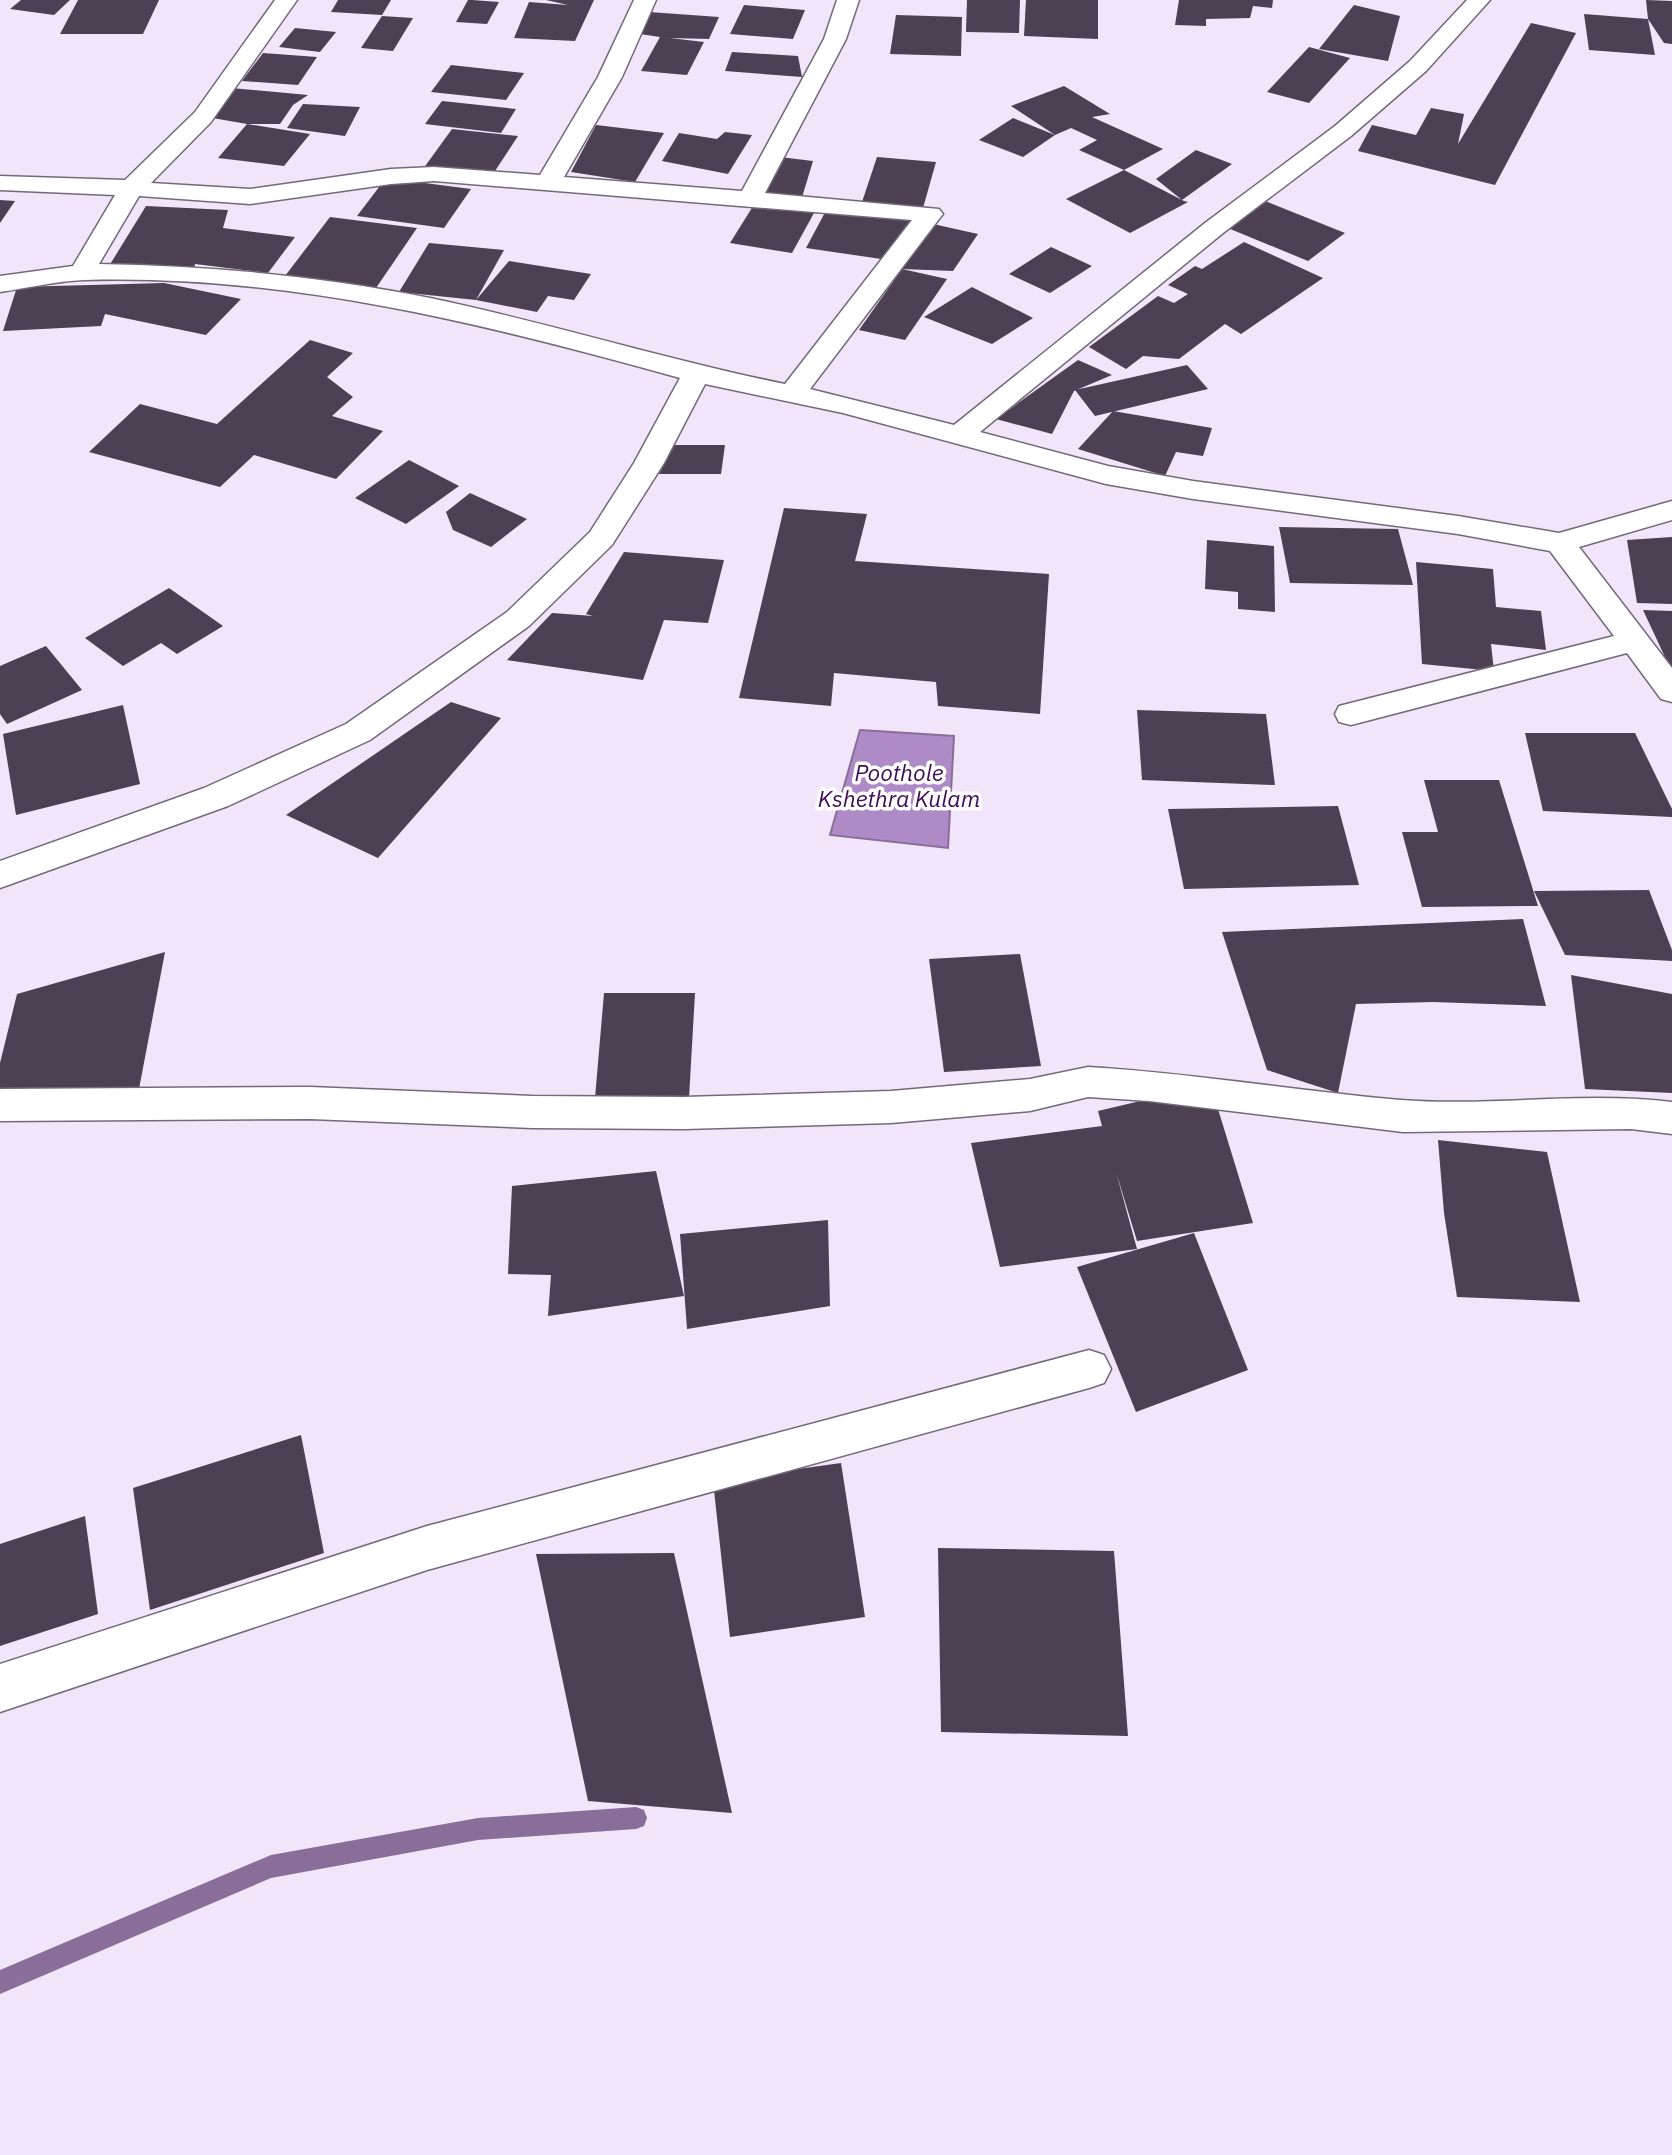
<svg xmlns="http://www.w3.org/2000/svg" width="1672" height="2155" font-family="'IBM Plex Sans',sans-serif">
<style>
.water{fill:#ae8ac6;stroke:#896e9a;stroke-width:2}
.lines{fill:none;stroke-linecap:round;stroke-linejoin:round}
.stream{fill:#896e9a;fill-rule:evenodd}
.building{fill:#4b4152}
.street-casing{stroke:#73697b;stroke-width:3}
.street{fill:#fff;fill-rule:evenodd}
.labels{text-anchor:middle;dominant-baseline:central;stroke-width:7;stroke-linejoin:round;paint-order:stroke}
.water-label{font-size:23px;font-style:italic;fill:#3f0d57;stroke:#fff}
</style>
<rect width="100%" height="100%" fill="#f1e5fa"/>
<!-- water -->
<path class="water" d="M860,730L954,736L948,848L830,835Z"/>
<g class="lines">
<!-- stream -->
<path class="stream" d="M636,1807L644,1810L647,1818L644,1826L636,1829L478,1840L271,1878L0,1994V1970L271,1855L478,1818Z"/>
</g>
<!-- building -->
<path class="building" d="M21,0H70L54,15L10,9Z
M78,0H159L143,34H60Z
M338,0H391L382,15L331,12Z
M468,0H472L499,2L487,24L456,22Z
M546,0H594L575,41L514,38L529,2L568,5Z
M967,0H1020L1019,33L966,32Z
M1026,0H1098V39L1024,36Z
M1179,0H1273L1272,8L1253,6L1250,18L1206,19V26L1175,25Z
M1646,0L1672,1V44L1664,43L1648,19Z
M744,5L805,10L793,39L730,34Z
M1354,5L1400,16L1388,61L1319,49Z
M649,12L719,17L709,39L670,38L704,42L687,75L641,71L660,37L640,34Z
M1584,14L1648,19L1655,55L1589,50Z
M896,15L962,17L961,56L890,54Z
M382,16L413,18L393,51L361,48Z
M1531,23L1576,33L1495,185L1358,151L1372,125L1416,135L1431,108L1464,114L1458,144Z
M295,28L336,32L320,52L279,47Z
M1309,47L1350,58L1309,103L1267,92Z
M732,52L798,56L802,77L725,71Z
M263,53L317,57L298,85L242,81Z
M451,65L524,73L506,100L431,92Z
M1064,86L1110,114L1092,117L1163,149L1124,170L1079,150L1097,140L1071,128L1055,135L1011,106Z
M231,88L308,95L293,105L280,124H247L207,117Z
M442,101L516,109L501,133L425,124Z
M303,104L360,107L345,136L287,128Z
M1013,118L1055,135L1023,157L979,140Z
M247,124L310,134L284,166L218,158Z
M596,125L664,133L635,182L571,172Z
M452,129L518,136L491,177L423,169Z
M725,132L752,135L728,174L662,161L679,133L717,139Z
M1196,150L1232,164L1182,200L1156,179Z
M763,155L813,161L800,204L745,193Z
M877,157L936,162L923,208L862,202Z
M1124,170L1184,201L1188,202L1130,233L1066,199Z
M386,178L471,189L444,228L357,216Z
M1260,199L1345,233L1308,261L1223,226Z
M0,200L15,201L0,223Z
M755,203L814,213L792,253L730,243Z
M829,205L917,217L895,261L806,248Z
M146,206L228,210L223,228L295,237L268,273L195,264L194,270L109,266Z
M330,217L417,228L376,288L285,276Z
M933,224L978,234L953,271L902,269Z
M1244,242L1323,278L1241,334L1225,324L1179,359L1143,356L1126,369L1089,347L1158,296L1174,303L1188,294L1168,285L1195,266L1202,269Z
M429,243L504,250L476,300L399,292Z
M1051,247L1092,266L1050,293L1009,274Z
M509,261L591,274L574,300L548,296L537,312L476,300Z
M902,269L947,279L905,340L859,330Z
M164,283L241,299L206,335L105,314L101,326L3,331L17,287Z
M972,287L1033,318L992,344L924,317Z
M310,340L353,353L327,377L353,397L332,416L383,431L336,479L254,455L220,487L89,452L140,404L217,424Z
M1078,360L1112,375L1074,391L1052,434L996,419Z
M1187,365L1208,389L1095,416L1075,390Z
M1113,411L1212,428L1203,456L1176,452L1165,476L1078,449Z
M674,445H725L721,474H659Z
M409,460L459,486L406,524L355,498Z
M470,493L527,519L491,547L453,530L446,512Z
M784,508L867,514L855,561L1049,574L1040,714L938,706L936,682L834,673L831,706L739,698Z
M1279,527L1398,529L1413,585L1290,583Z
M1672,537V604L1637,603L1627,540Z
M1207,540L1274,546L1275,612L1238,609V592L1205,589Z
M624,552L724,560L708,623L664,620L643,680L507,660L552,613L593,616L586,614Z
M1416,562L1493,569L1496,607L1541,611L1546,650L1491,644L1494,671L1422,664Z
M169,588L223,626L177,654L161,643L123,666L85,638Z
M1643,610L1672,611V672Z
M46,646L82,690L7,724L0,714V666Z
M451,702L501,718L378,858L286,815Z
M123,705L140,784L16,815L3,734Z
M1137,710L1266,714L1275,785L1142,780Z
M1525,733H1635L1672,809V817L1543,811Z
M1424,780H1499L1538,906L1422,907L1402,832H1438Z
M1338,806L1359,885L1184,889L1168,809Z
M1649,890L1672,950V961L1565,955L1534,891Z
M1523,919L1546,1006L1433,1002L1356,1004L1338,1093L1267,1070L1222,932Z
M165,952L139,1089L0,1098V1063L17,994Z
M1020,954L1041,1066L944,1072L929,959Z
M1571,975L1672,994V1093L1585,1089Z
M604,993H695L689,1098H595Z
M1153,1098L1218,1109L1253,1223L1137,1241L1116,1172L1137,1249L1000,1267L971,1143L1102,1126L1098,1111Z
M1438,1140L1547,1152L1580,1302L1457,1297L1444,1213Z
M656,1171L684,1296L548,1316L551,1275L508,1274L512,1186Z
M828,1220L830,1306L687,1329L680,1234Z
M1194,1233L1248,1370L1136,1412L1077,1267Z
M301,1435L324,1553L150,1610L133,1488Z
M841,1463L865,1617L730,1637L713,1481Z
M85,1516L98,1614L0,1646V1544Z
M938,1548L1114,1551L1128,1736L941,1732Z
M674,1553L732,1813L588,1801L536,1554Z"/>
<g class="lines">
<defs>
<path id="street" d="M275,0H297L211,122L151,183L250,189L391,169L434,167L540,175L598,77L634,0H656L622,77L564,177L742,191L824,39L837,0H859L846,39L765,193L939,209L943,214L939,219L810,389L954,425L1205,223L1335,126L1410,61L1467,0H1490L1426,71L1351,136L1223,233L980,432L1108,466L1193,481L1458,516L1559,533L1672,501V520L1579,547L1672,668V702L1661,699L1627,653L1351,725L1339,722L1335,714L1339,706L1614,636L1550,551L1458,534L1193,499L1106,484L843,413L705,384L664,463L612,545L529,626L370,740L228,806L0,888V861L204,788L346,724L507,612L590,532L634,463L680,378C487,324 287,274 84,280C56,281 28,288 0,292V276L73,266L115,195L0,190V176L125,180L195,112ZM434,181L912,220L785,384C666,360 550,323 430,298C321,276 211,266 99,264L139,196L250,204L391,184Z
M1088,1067C1193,1073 1296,1091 1401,1100C1490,1107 1581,1091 1672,1102V1134L1631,1129L1403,1132L1149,1101L1088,1097L1030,1111L891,1123L684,1129L532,1128L310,1119L0,1121V1089L310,1087L532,1096L684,1097L891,1091L1030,1079Z
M1089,1350L1104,1355L1111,1369L1104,1383L1089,1388L427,1570L0,1712V1664L427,1526Z"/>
</defs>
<!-- street casing -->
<use href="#street" class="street-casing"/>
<!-- street -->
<use href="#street" class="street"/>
</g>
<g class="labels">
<!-- water labels -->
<g class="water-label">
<text x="899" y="772">Poothole<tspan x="899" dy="26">Kshethra Kulam</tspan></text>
</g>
</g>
</svg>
